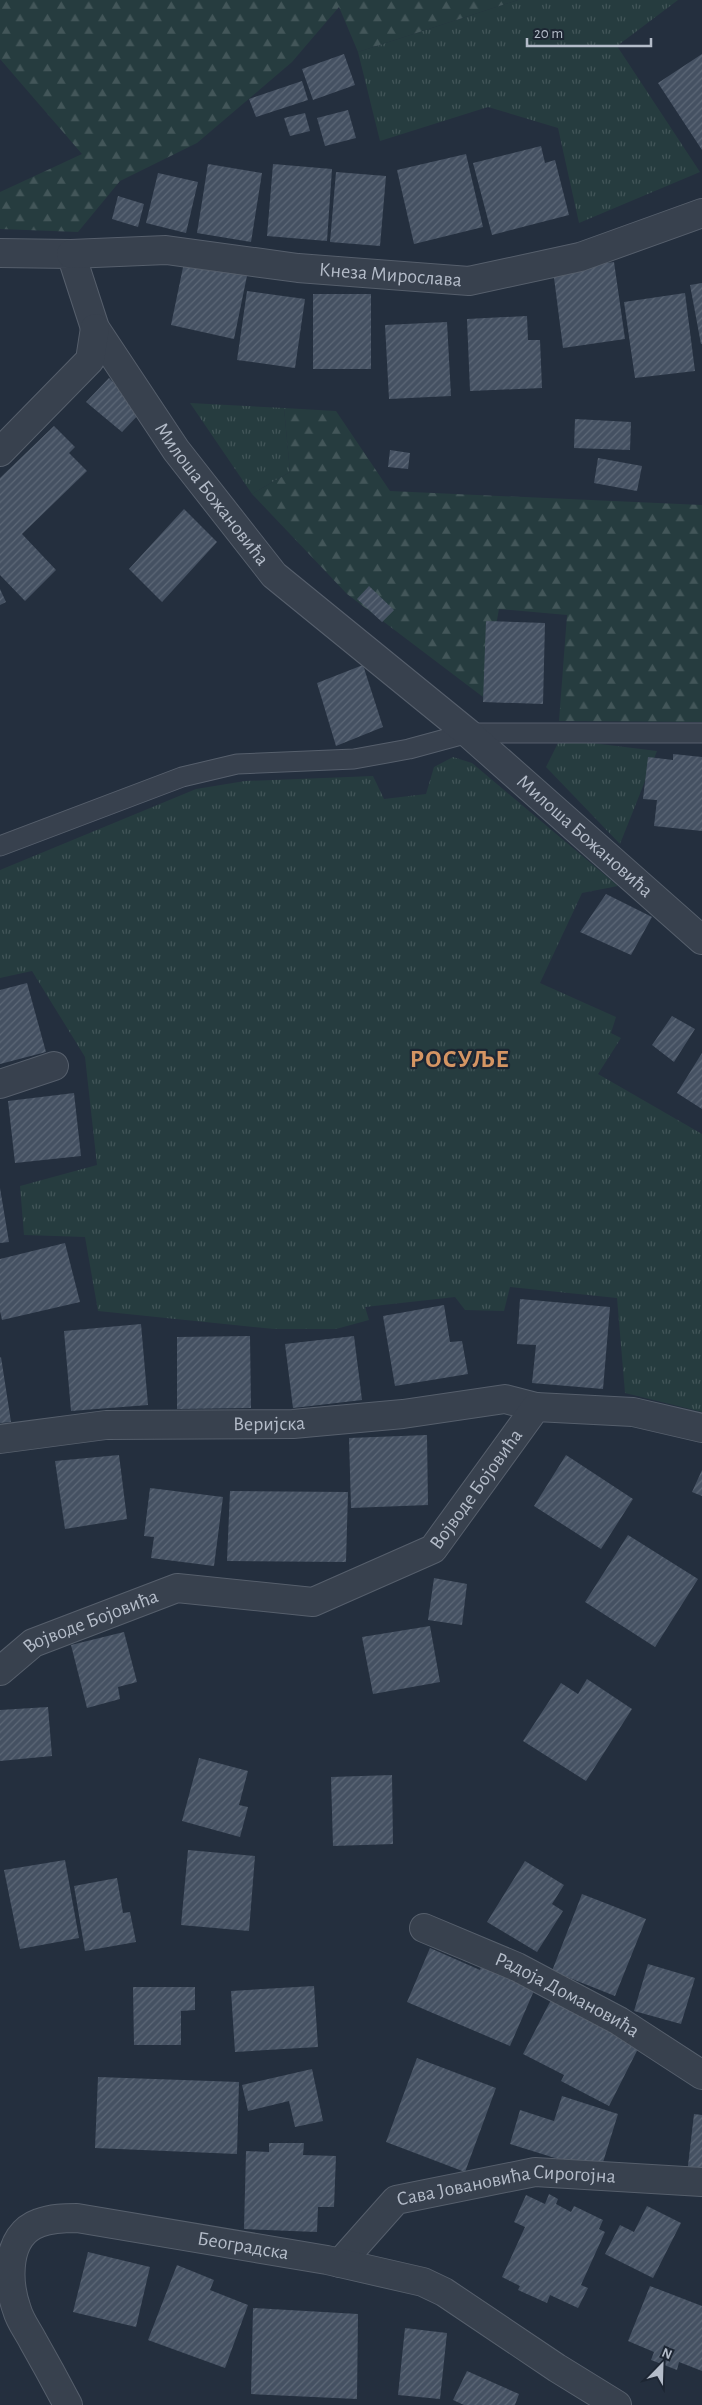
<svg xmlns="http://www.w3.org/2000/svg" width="702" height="2405" font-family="'Alegreya Sans',sans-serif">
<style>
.grass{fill:url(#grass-tufts)}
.forest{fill:url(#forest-firs)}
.building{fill:url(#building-hatch)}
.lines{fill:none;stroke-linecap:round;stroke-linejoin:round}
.service-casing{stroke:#565f6c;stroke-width:21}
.minor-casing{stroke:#565f6c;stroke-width:30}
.tertiary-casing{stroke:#565f6c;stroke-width:30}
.service{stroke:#38414e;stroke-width:19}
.minor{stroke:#38414e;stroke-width:28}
.tertiary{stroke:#38414e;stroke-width:28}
.labels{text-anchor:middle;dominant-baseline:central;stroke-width:4.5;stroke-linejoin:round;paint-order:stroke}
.street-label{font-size:20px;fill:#b4bcc9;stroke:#1d2633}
.district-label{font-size:25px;font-weight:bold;letter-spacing:1px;fill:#d59563;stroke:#1d2633}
</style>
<defs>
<pattern id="grass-tufts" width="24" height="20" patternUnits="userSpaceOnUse" patternTransform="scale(1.25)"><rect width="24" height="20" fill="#263c3f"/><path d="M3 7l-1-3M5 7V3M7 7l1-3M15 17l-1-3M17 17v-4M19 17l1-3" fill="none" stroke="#435659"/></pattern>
<pattern id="forest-firs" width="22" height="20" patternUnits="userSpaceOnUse" patternTransform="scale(1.25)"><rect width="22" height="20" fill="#263c3f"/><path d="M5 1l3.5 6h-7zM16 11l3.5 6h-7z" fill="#435659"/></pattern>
<pattern id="building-hatch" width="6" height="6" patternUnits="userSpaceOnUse" patternTransform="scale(1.25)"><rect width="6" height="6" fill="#455162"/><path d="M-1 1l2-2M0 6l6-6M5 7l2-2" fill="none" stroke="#5d6877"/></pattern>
</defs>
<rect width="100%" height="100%" fill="#242f3e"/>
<!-- grass -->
<path class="grass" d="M518,0H678L617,46L700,172L579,223L558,128L488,107L380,141L358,52Z
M190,403L284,408L290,472L252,494Z
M560,739L657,751L620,844L546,767Z
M453,757L472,763L618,886L582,893L540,983L616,1017L611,1033L621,1038L598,1074L702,1134V1412L625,1393L617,1298L510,1287L504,1311L465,1310L455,1297L365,1307L369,1320L336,1329H274L98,1311L85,1237L24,1235L20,1186L97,1165L85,1057L32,971L0,978V870L196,789L245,781L373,776L384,799L426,794L434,767Z"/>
<!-- forest -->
<path class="forest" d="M0,0H518L358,52L339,7L292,62L197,143L120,181L78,232L0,229V192L82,154L0,59Z
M284,408L336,411L390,491L702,505V722L559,721L567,615L499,609L483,697L347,594L252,494L290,472Z"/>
<!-- building -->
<path class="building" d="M344,54L355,85L313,100L302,69Z
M702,54V150L658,83Z
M302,81L308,100L256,117L249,99Z
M348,110L356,138L325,146L317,118Z
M305,113L310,131L290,136L284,118Z
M541,146L545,163L555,160L569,215L492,235L473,163Z
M466,154L483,227L414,244L397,170Z
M208,164L262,173L251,242L197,233Z
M273,164L332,169L327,241L267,236Z
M336,172L386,176L380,246L330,242Z
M158,173L198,182L186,233L146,223Z
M118,196L144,204L138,227L112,219Z
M186,253L249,266L234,339L171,325Z
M614,262L625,339L563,348L553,270Z
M702,283V344H701L690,285Z
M247,291L305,299L295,368L237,360Z
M685,293L695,371L635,378L624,302Z
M313,294H371V369H313Z
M527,316L528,340H540L542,388L470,391L467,319Z
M447,322L451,396L389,399L385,325Z
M109,378L142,411L122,432L86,402Z
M575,419L631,422L630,450L574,448Z
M54,426L75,447L69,453L87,471L22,534L56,570L25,601L0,575V478Z
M390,450L410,453L408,469L388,467Z
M598,458L642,466L637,491L594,483Z
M184,509L217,542L162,602L129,569Z
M369,586L394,610L382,622L357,599Z
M0,589L6,602L0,605Z
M486,621L545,623L543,704L483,702Z
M363,665L383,727L336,746L317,683Z
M673,754L702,757V831L654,826L657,800L643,799L648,757L673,760Z
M606,894L652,917L631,955L580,932Z
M27,983L46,1052L0,1064V990Z
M672,1016L695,1029L674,1062L652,1045Z
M702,1053V1109L677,1093Z
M74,1093L81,1156L15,1163L8,1101Z
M0,1188L9,1242L0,1243Z
M65,1243L80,1302L2,1320L0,1311V1259Z
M520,1299L610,1307L603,1389L532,1383L536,1345L517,1344Z
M444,1305L450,1342L462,1341L468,1374L395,1386L383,1316Z
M141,1324L148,1405L71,1411L64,1331Z
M250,1336L251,1408L177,1409V1337Z
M354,1336L362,1400L293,1408L285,1344Z
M1,1357L11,1422L0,1423V1358Z
M427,1435L428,1505L351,1508L349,1438Z
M119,1455L127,1519L65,1529L55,1461Z
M566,1455L633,1499L601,1549L534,1506Z
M702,1470V1496L692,1492Z
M150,1488L223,1497L214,1566L151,1558L154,1537L144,1536Z
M230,1491L348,1492L346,1562L227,1561Z
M628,1535L698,1579L655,1647L585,1602Z
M434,1578L467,1584L462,1625L428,1620Z
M430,1626L440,1682L373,1694L362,1637Z
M124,1632L137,1682L118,1687L120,1699L87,1708L71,1645Z
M587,1679L632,1709L586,1781L523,1741L561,1683L578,1694Z
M48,1707L52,1756L0,1761V1710Z
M199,1758L248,1771L239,1805L248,1807L240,1837L182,1821Z
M392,1775L393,1844L333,1846L331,1777Z
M188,1850L255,1856L249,1931L181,1925Z
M65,1860L79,1938L20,1949L4,1870Z
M525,1861L564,1885L552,1904L563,1911L537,1952L487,1922Z
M117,1878L123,1913L130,1912L136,1942L85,1951L74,1886Z
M582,1894L646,1919L615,1996L552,1971Z
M430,1948L480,1970L482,1964L536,1986L510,2046L407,2002Z
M648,1964L695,1978L681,2024L634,2011Z
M314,1986L318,2047L235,2052L231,1991Z
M133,1987H195V2010L181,2011V2045H134Z
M551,2000L642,2041L609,2106L561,2081L564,2075L523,2054Z
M417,2058L496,2088L465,2172L386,2142Z
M312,2069L323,2121L295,2127L289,2101L248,2111L242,2085Z
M98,2077L239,2082L237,2154L95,2148Z
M562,2096L618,2114L600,2172L510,2144L520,2110L554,2121Z
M694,2114L702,2115V2176L687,2174Z
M269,2143H304L303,2155L336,2156L334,2207H318L317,2232L244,2229L246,2151L269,2152Z
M549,2194L558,2199L556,2204L571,2212L574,2206L603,2220L599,2229L605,2232L581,2285L588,2288L578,2308L550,2295L547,2303L518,2290L520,2286L502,2277L525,2227L514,2222L526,2195L545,2204Z
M647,2206L681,2223L653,2278L605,2254L620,2225L634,2232Z
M88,2252L150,2267L136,2327L73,2312Z
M177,2265L214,2280L210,2290L248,2305L225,2368L148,2340Z
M650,2286L702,2306V2371L679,2362L677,2370L651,2360L654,2352L628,2341Z
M253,2308L358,2314L357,2399L251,2394Z
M405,2328L447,2333L440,2399L398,2395Z
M467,2371L519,2394L515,2405H464L453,2400Z"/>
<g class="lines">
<defs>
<path id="service" d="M0,846L182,777L237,764L354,759L409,749L468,733H702"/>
<g id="minor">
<path id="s1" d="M0,253L71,254L95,328L176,450L274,575L468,733L702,940"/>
<path id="s2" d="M71,254L166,250L298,268L469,281L580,257L702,213"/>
<path d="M0,452L90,360L95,328"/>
<path d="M0,1084L54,1066"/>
<path id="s3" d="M0,1439L106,1425L293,1424L403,1414L505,1399L536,1407"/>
<path id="s4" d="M0,1671L33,1643L177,1588L313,1602L433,1549L536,1407L633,1412L702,1428"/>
<path id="s5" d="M424,1928L517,1967L619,2021L702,2075"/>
<path id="s6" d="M340,2263L396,2200L535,2172L702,2182"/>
</g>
<g id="tertiary">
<path id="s7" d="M68,2405C57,2384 45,2362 33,2341C28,2331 20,2321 17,2310C7,2282 5,2235 39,2223C52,2218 65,2218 77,2218L327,2260L423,2282L444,2292L557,2368L617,2405"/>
</g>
</defs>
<!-- service casing -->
<use href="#service" class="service-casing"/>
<!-- minor casing -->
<use href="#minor" class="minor-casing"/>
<!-- tertiary casing -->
<use href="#tertiary" class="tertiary-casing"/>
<!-- service -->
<use href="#service" class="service"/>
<!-- minor -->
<use href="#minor" class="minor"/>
<!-- tertiary -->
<use href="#tertiary" class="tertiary"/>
</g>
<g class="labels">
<!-- street labels -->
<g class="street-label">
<text stroke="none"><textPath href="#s2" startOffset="321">Кнеза Мирослава</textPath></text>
<text stroke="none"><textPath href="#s1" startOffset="352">Милоша Божановића</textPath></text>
<text stroke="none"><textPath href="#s1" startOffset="860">Милоша Божановића</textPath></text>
<text stroke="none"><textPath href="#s3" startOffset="270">Веријска</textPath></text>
<text stroke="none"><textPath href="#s4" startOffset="539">Војводе Бојовића</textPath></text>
<text stroke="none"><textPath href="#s4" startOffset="105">Војводе Бојовића</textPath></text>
<text stroke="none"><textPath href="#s5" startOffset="158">Радоја Домановића</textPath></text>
<text stroke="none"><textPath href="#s6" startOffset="196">Сава Јовановића Сирогојна</textPath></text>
<text stroke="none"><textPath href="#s7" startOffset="414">Београдска</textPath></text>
</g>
<!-- district labels -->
<g class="district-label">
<text x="460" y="1059">РОСУЉЕ</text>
</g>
</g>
<!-- north arrow -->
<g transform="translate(662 2365) rotate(23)" stroke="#1d2633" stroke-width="4" paint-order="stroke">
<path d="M0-4L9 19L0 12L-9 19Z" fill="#b4bcc9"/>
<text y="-8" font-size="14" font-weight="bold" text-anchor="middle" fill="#b4bcc9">N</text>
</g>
<!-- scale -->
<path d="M527 38v8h124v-8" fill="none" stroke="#b4bcc9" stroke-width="2.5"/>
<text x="534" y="38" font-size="15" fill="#b4bcc9" stroke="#1d2633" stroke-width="4" paint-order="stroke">20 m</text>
</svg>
